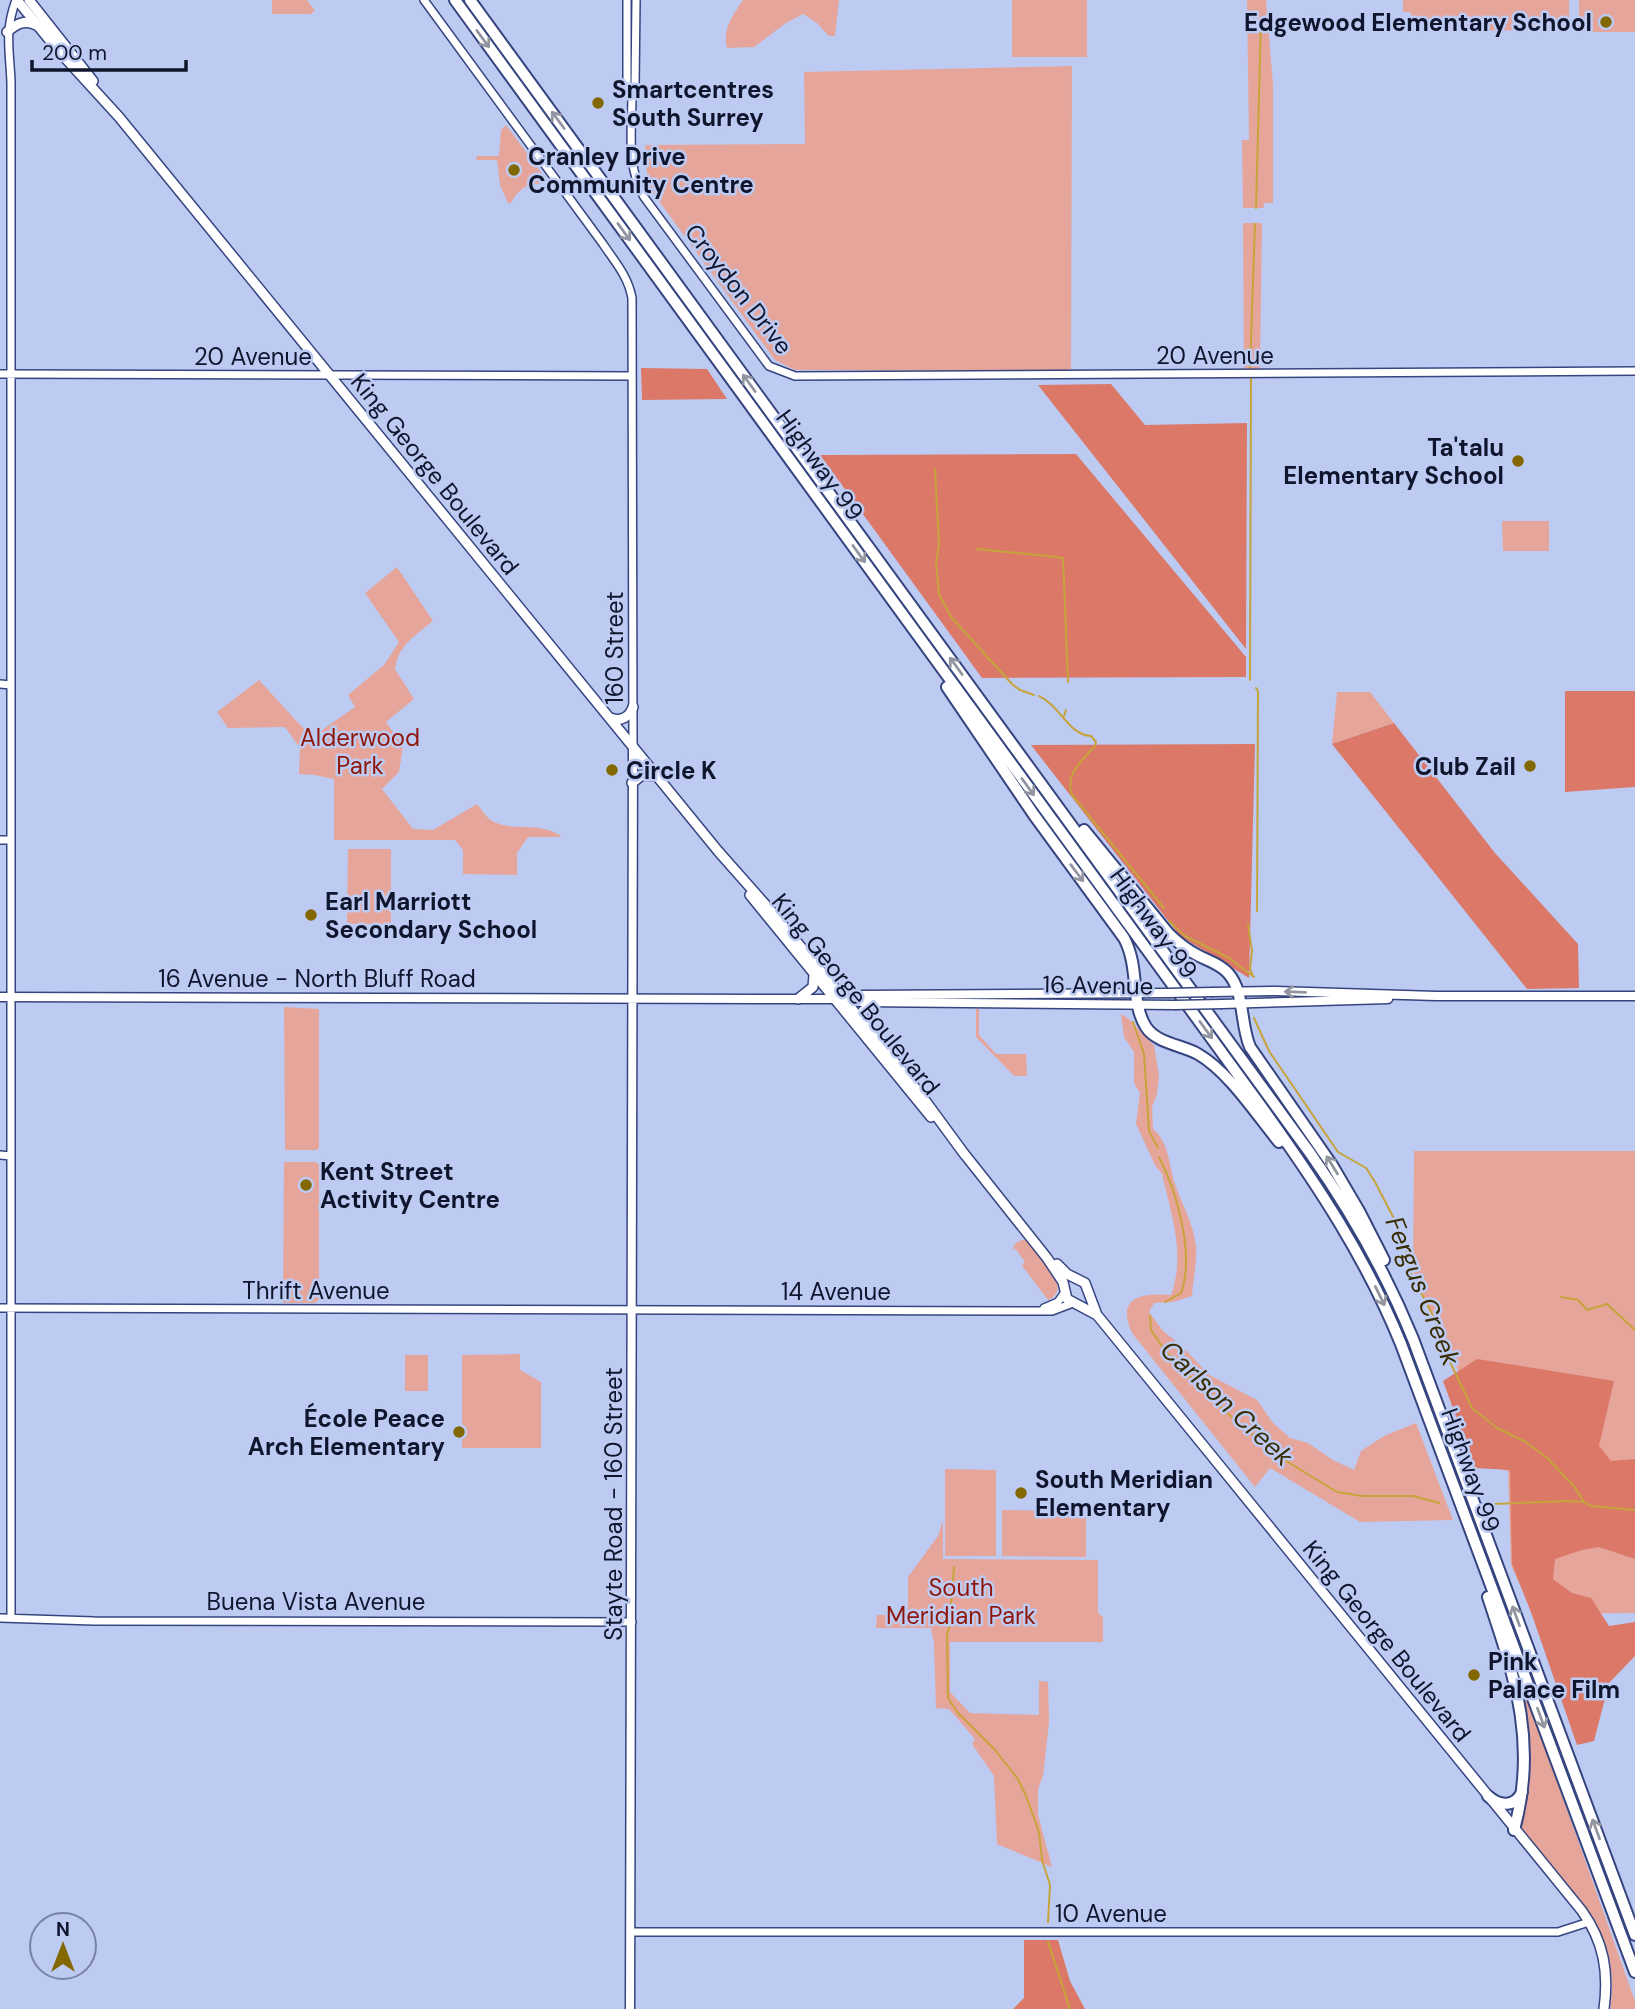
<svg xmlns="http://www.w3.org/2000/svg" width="1635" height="2009" font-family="'DM Sans',sans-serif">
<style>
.green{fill:#e6a59a}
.forest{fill:#db7868}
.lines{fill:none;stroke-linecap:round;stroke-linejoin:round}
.stream{stroke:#c6a43b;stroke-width:2}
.tertiary-casing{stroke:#36457f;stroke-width:10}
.secondary-casing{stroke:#36457f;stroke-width:11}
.primary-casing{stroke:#36457f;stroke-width:12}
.motorway-casing{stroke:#36457f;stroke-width:14}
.tertiary{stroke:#fff;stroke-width:7}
.secondary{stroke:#fff;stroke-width:8}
.primary{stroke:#fff;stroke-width:9}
.motorway{stroke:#fff;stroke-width:10}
.secondary-bridge-casing{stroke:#36457f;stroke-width:11;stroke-linecap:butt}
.secondary-bridge{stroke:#fff;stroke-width:8}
.oneway{stroke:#9396a0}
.poi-dot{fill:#836800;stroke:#bdcbf3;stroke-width:2.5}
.labels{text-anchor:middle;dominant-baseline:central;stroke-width:5;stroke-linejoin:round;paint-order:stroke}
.poi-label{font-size:24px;font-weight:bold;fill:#0f152d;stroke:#bdcbf3;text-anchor:start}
.street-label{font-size:24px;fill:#0f152d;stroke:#bdcbf3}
.park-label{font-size:24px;fill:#8f170a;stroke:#bdcbf3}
.water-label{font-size:26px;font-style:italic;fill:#392c00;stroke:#bdcbf3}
</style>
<rect width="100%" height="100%" fill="#bdcbf3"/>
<!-- green -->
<path class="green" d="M272,0H307L315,11L310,14H272Z
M743,0H839L835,36H829L817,23L803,14L786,23L754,47L727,48C722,29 733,15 743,0Z
M1012,0H1087V57H1012Z
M1247,0H1266L1273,84V203H1265L1263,208H1243L1242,140H1249Z
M1403,0H1569V30L1418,31L1410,12H1403Z
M1579,0H1635V32H1579Z
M1072,66L1071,371L795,370L775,360L648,186L645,145L805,144L804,72Z
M506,125L549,183C530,183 520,186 511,203H508L500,185L497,160H476L477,156H499L501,130Z
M1243,223H1262L1260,369H1244Z
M1502,521H1549V551H1503Z
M397,567L433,621C416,635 398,645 395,669L414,699L386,722L403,746L399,772L382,789L413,829L433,830L477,804C481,809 487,818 492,821C514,833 539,820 562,837H528L517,853V875L463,874V850L455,840H334V779L315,775L299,774L300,748L285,727L228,728L217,712L259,680L302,727L315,735L355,707L348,695L384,665L399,642L365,593Z
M1337,692H1370L1394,723L1332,744Z
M348,849H391V924H347Z
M284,1007L319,1009V1147L317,1150H285Z
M976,1009H979V1035L996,1054H1026L1027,1076H1014L976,1037Z
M1121,1014C1134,1020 1142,1036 1154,1045L1159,1076L1157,1094L1152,1107L1153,1129C1169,1142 1169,1165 1175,1184C1182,1205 1194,1224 1196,1247C1197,1263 1193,1280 1192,1296L1173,1302L1154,1303L1149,1312L1163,1331L1182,1346L1209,1375L1257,1400L1273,1423L1290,1438L1308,1443L1333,1460L1354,1470L1361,1451L1384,1436L1416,1423L1453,1520L1360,1522L1270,1468L1255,1487L1132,1333C1115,1296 1143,1293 1171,1295C1186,1254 1171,1214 1162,1174L1155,1165L1136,1124L1140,1093L1134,1083V1052L1124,1037Z
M1414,1151H1635V1613L1533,1614L1511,1565L1508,1471L1479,1465L1477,1421L1451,1352L1448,1353L1413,1271Z
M284,1162H316L319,1165V1299L315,1303H283Z
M1022,1240H1027C1037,1252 1075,1289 1048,1300L1023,1267L1022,1265L1025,1262L1015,1248L1011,1251L1016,1243Z
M520,1354V1370L541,1382V1448H462V1355Z
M405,1355H428V1391H405Z
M945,1469L996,1470V1556H945Z
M1002,1510L1086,1511V1557L1002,1556Z
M943,1521V1559L1098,1560V1613L1103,1617V1642H950V1692L970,1713L1039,1715V1681L1048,1682L1049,1722L1043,1776L1038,1789V1815L1052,1867L997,1844L994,1776L972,1744L975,1739L949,1709L936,1708L934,1643L931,1628H876L877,1615H908V1577L938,1536Z
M1510,1649L1635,2001V2009H1610C1621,1942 1586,1908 1547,1860C1538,1849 1527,1838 1520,1825C1535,1762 1528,1711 1510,1649Z"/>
<!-- forest -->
<path class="forest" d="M641,368L707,369L727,399L642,400Z
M1111,384L1145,425L1247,423L1246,649L1038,385Z
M1076,454L1246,657V677L982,678L820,455Z
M1565,691H1635V787L1565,792Z
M1394,723L1495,853L1578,944L1579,988L1527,989L1332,744Z
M1255,744L1249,978L1180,936L1031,745Z
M1477,1359L1614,1381L1599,1446L1611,1461L1635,1459V1559L1599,1547L1582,1550L1555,1559L1553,1579L1572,1593L1591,1598L1609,1626L1635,1622V1656L1609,1683L1594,1741L1577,1745L1532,1615L1512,1564L1510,1470L1475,1468L1443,1381Z
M1024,1940H1058L1070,1981L1085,2009H1013L1024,1998Z"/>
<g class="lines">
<!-- stream -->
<path class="stream" d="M1256,208L1261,20
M1250,369L1255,224
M935,469L939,546L936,562L939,594L951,617L1012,684L1020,690L1034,695
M977,549C1006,552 1034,554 1063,558L1068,682
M1250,680L1251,378
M1256,688L1258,691L1257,911
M1039,696C1060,705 1068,735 1091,736L1096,742L1095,746C1083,760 1064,774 1072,795L1164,908
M1064,716L1066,710
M1169,921L1185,936L1229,958L1254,977
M1248,924L1252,951L1250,969L1253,976
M1254,1018L1269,1051L1338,1152L1366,1168L1375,1182L1403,1236L1411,1273L1435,1320L1442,1345L1472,1408L1497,1428L1526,1442L1547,1458L1574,1486L1584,1502
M1133,1022L1144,1054L1149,1131L1158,1148
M1159,1157C1177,1192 1195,1255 1181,1293L1165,1302
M1561,1297L1578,1300L1587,1310L1607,1304L1635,1330
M1150,1316L1151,1330L1166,1352L1220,1407L1278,1456L1337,1492L1362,1496H1413L1439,1503
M1492,1504L1567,1501L1584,1502L1591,1506L1635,1510
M950,1617L954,1567
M950,1624L947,1635L948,1698L958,1713L995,1750L1018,1779L1026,1796L1039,1832L1042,1860L1050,1885L1048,1922
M1048,1942L1070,2009"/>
<defs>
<path id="tertiary" d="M424,0L603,244C615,262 628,276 632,298L633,746
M627,0V86L632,94
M636,0L635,86L632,94C632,129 626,166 644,197L769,366L795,376L1635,371
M0,374L632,376
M0,684L11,685
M0,840H11
M0,1155L11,1156
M0,1308L1052,1311L1073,1303
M1044,1308L1058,1302L1065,1292
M0,1618L94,1621L632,1622
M11,1618V83C10,51 4,32 16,0
M631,1932H1558L1589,1922"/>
<path id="secondary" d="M1213,992L1276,991L1436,996H1635
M0,997L798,999H844L863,995L1168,993
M850,1000L862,1002L1175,1005
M1222,1004L1388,999
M630,2009L633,746"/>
<path id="primary" d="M17,0L56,48L119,117L718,851L772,912L844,999L921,1095L965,1155
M29,0L93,81
M7,32C16,24 25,19 36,25
M611,718C620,722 630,717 633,707
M632,783L642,775L658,776
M750,895L931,1117
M798,999L813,987L814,975
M862,1022L863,1011L876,1002
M962,1151L1047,1258L1063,1282L1067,1299L1097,1315L1102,1321L1582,1911C1604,1942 1609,1972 1604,2009
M1057,1264L1067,1274L1085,1283L1097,1315"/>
<path id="motorway" d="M455,0L1263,1109C1317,1184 1366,1258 1401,1344L1635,1972
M470,0L1310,1153C1351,1211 1386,1273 1413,1339L1635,1935
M947,687L1034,815L1124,938C1140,968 1130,1002 1146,1027C1156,1043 1182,1045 1198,1054C1229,1072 1256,1114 1279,1142
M1084,830L1168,933C1177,942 1187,950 1199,956C1209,961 1220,964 1228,973C1245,992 1240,1024 1250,1047L1332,1165L1359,1211L1384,1260
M1488,1597C1515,1678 1538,1743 1514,1830
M1488,1796C1500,1807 1515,1807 1522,1792"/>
</defs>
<!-- tertiary casing -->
<use href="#tertiary" class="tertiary-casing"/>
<!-- secondary casing -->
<use href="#secondary" class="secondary-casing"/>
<!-- primary casing -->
<use href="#primary" class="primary-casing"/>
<!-- motorway casing -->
<use href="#motorway" class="motorway-casing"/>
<!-- tertiary -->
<use href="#tertiary" class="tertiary"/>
<!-- secondary -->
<use href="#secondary" class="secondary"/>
<!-- primary -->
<use href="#primary" class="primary"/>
<!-- motorway -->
<use href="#motorway" class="motorway"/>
<defs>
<path id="secondary-bridge" d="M1168,993L1213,992
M1175,1005L1222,1004"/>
</defs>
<!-- secondary-bridge casing -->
<use href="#secondary-bridge" class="secondary-bridge-casing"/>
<!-- secondary-bridge -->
<use href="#secondary-bridge" class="secondary-bridge"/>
</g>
<!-- one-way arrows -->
<defs><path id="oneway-shaft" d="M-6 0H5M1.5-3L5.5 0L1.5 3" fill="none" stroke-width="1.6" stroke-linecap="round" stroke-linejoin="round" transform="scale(1.75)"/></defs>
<g class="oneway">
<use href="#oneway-shaft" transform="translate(483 39) rotate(54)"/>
<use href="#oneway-shaft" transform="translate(558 120) rotate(-126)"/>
<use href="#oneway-shaft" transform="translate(624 232) rotate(54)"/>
<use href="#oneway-shaft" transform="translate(749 383) rotate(-126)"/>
<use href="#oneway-shaft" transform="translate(859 554) rotate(54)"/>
<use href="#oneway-shaft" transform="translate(956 666) rotate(-126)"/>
<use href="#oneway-shaft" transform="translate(1028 787) rotate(54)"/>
<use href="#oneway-shaft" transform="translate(1077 873) rotate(53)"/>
<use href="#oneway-shaft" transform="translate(1295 992) rotate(-178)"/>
<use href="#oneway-shaft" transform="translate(1206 1030) rotate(54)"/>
<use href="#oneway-shaft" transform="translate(1332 1165) rotate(-122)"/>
<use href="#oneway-shaft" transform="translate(1380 1296) rotate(64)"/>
<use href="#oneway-shaft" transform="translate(1516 1616) rotate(-110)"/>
<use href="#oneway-shaft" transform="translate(1541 1718) rotate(70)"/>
<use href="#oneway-shaft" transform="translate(1596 1829) rotate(-110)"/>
</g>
<!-- markers -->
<g class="poi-dot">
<circle cx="1606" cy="22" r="7"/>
<circle cx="598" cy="103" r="7"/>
<circle cx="514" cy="170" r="7"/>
<circle cx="1518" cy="461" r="7"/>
<circle cx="1530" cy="766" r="7"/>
<circle cx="612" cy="770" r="7"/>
<circle cx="311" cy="915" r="7"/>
<circle cx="306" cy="1185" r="7"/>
<circle cx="459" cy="1432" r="7"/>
<circle cx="1021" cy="1493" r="7"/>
<circle cx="1474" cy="1675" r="7"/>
</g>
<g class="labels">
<!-- poi labels -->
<g class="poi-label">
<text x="1592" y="22" text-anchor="end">Edgewood Elementary School</text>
<text x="612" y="89">Smartcentres<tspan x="612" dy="28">South Surrey</tspan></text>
<text x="528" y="156">Cranley Drive<tspan x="528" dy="28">Community Centre</tspan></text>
<text x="1504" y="447" text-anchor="end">Ta'talu<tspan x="1504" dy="28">Elementary School</tspan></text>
<text x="1516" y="766" text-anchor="end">Club Zail</text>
<text x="626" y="770">Circle K</text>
<text x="325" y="901">Earl Marriott<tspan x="325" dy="28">Secondary School</tspan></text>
<text x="320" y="1171">Kent Street<tspan x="320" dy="28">Activity Centre</tspan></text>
<text x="445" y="1418" text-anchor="end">École Peace<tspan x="445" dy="28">Arch Elementary</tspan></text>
<text x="1035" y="1479">South Meridian<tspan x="1035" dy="28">Elementary</tspan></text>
<text x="1488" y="1661">Pink<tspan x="1488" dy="28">Palace Film</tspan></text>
</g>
<!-- street labels -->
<g class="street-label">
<text transform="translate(739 289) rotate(52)">Croydon Drive</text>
<text x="1215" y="355">20 Avenue</text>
<text x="253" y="356">20 Avenue</text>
<text transform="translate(820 465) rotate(54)">Highway 99</text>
<text transform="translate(435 474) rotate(51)">King George Boulevard</text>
<text transform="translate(614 648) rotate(-90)">160 Street</text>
<text transform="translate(1154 923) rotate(54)">Highway 99</text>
<text x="317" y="978">16 Avenue - North Bluff Road</text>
<text transform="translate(1098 985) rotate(1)">16 Avenue</text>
<text transform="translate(856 994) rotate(51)">King George Boulevard</text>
<text x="316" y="1290">Thrift Avenue</text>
<text x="836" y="1291">14 Avenue</text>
<text transform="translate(1471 1470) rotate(70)">Highway 99</text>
<text transform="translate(613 1504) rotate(-90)">Stayte Road - 160 Street</text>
<text x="316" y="1601">Buena Vista Avenue</text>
<text transform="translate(1387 1641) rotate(51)">King George Boulevard</text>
<text x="1111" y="1913">10 Avenue</text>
</g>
<!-- park labels -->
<g class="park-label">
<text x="360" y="737">Alderwood<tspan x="360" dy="28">Park</tspan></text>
<text x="961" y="1587">South<tspan x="961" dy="28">Meridian Park</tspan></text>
</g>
<!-- water labels -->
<g class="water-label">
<text transform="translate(1423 1291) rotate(68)">Fergus Creek</text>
<text transform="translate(1227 1403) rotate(43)">Carlson Creek</text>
</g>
</g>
<!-- north arrow -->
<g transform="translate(63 1946)"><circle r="33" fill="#bdcbf3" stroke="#7782a4" stroke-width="2"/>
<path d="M0-5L12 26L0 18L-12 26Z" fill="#836800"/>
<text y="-10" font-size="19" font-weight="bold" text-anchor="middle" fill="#0f152d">N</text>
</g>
<!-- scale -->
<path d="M32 60v10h154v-10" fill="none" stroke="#0f152d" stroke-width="3.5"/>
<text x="42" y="60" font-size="21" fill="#0f152d" stroke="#bdcbf3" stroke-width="5" paint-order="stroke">200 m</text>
</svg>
